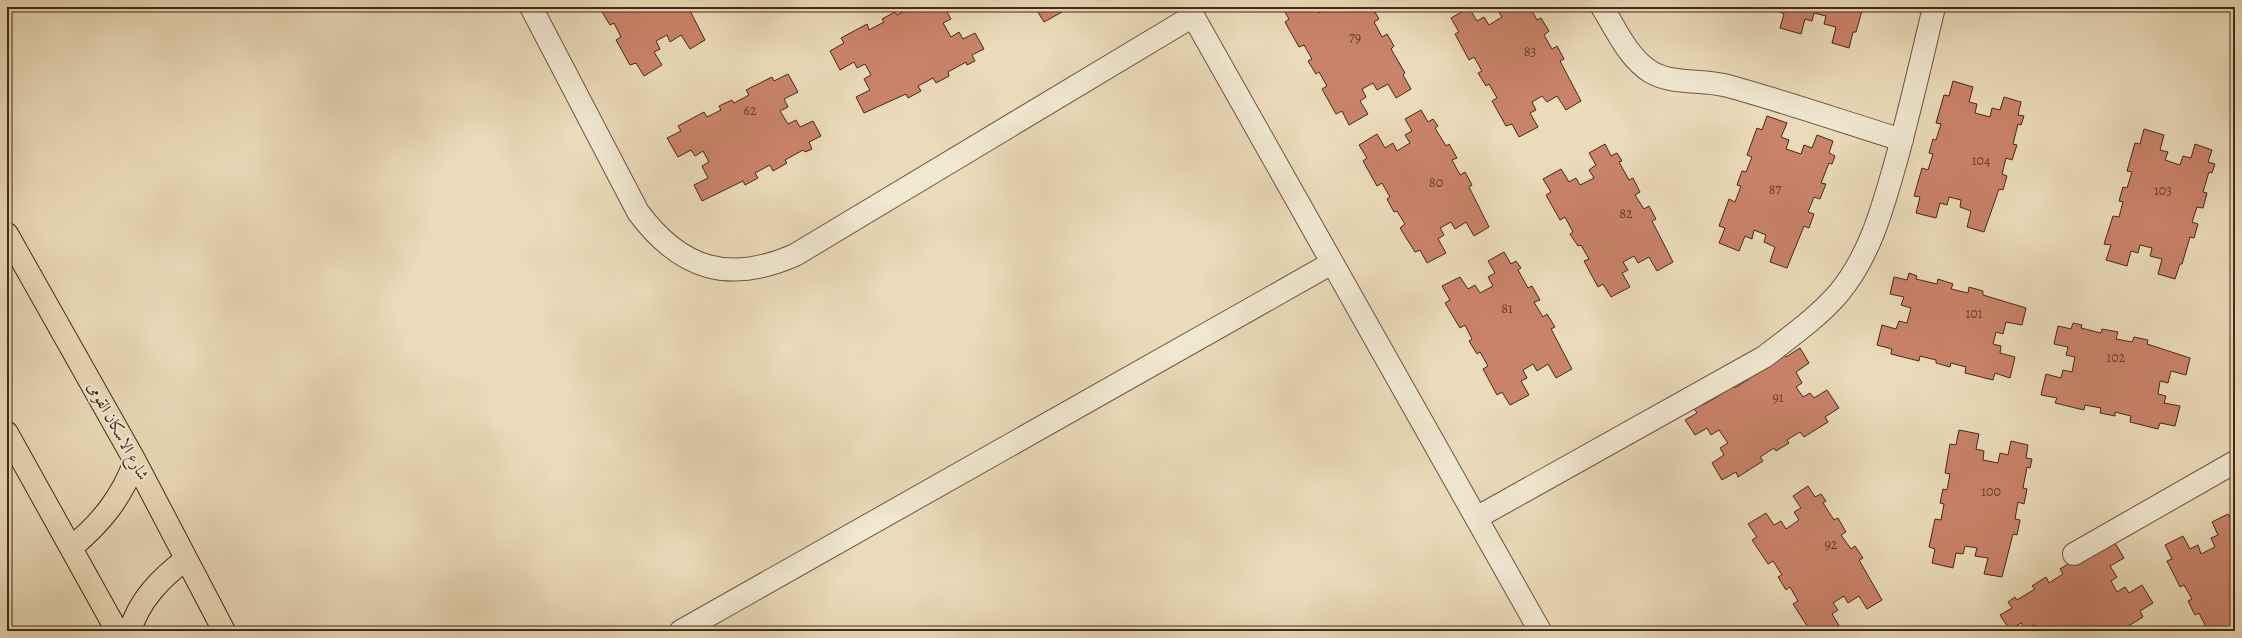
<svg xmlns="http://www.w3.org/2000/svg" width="2242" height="638" font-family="Alegreya,Amiri,serif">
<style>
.building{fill:#ca836b;stroke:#462817}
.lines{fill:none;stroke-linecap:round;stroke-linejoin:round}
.minor-casing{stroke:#6f5540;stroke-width:24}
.primary-casing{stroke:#462817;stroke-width:24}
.minor{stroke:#f1e8d2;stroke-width:22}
.primary{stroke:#eadbba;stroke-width:22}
.labels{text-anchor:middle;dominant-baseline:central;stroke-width:4;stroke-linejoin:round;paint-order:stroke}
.number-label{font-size:14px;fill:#673f2c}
.street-label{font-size:16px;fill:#462817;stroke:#f1e8d2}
</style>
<rect width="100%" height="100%" fill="#eadbba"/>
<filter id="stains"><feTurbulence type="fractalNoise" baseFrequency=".005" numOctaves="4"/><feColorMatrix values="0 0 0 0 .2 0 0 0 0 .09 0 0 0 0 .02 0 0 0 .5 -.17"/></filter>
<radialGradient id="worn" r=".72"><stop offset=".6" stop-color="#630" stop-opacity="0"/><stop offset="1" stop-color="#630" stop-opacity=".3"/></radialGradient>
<!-- building -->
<path class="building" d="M604,7H688L705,40L690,49L681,35L670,42L667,35L656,41L660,49L654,52L662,65L644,76L636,63L630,65L616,40L621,37L614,23L610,25L602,12L606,10Z
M911,7H956L947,12L951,19L943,23L951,37L959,32L963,39L975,33L984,49L972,55L975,61L967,65L966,62L948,72L949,76L936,83L933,78L918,86L921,91L908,98L906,94L864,113L856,97L870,90L864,79L871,75L865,64L857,68L854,62L840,70L830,51L844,43L841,38L867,24L869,30L884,22L882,19L895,12L897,15Z
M1028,7H1059L1062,12L1044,22L1036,9L1031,12Z
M1282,7H1306L1307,9L1315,7L1319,13L1329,7H1372L1379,19L1374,22L1382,37L1387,34L1394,46L1391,49L1405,73L1403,75L1411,89L1396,98L1388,84L1377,90L1373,83L1362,89L1366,97L1360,101L1368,114L1349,125L1342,111L1336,114L1322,89L1327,86L1319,72L1316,74L1308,61L1312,59L1304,45L1299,47L1285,22L1289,19Z
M1501,7H1530L1537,20L1541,18L1549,31L1544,35L1552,49L1557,46L1564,59L1560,61L1581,101L1566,110L1557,96L1547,102L1542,96L1532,102L1536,110L1530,113L1538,127L1519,137L1512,124L1506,126L1492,101L1497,98L1489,84L1486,86L1478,73L1482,71L1474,57L1469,60L1455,34L1459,32L1451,18L1469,8L1477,21L1484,17L1489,25L1502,17L1497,9Z
M1780,7H1863L1856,32H1853L1849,48L1832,43L1836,27L1824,24L1826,16L1814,13L1812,21L1805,19L1801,34L1780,28L1784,14L1778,11Z
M788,74L798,92L784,99L788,107L780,111L788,124L796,120L800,127L813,121L821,136L809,142L812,149L805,152L803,150L785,160L787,163L773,171L770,165L755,173L758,178L745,185L743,181L702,201L694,185L708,178L702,166L709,162L703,151L695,156L691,150L678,157L667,138L681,131L678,126L704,112L707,117L721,110L719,106L732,100L734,103L749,95L746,90L772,77L774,81Z
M1953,81L1973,87L1969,102L1977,104L1975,113L1990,117L1992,108L2000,110L2004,97L2021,102L2018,115L2024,116L2021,125L2018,124L2013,144L2017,145L2012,160L2006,158L2002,174L2007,176L2003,190L1999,189L1984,232L1967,227L1971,211L1960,207L1961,200L1949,197L1947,205L1940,203L1936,218L1916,213L1920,197L1914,196L1922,168L1928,170L1933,154L1929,153L1933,139L1936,140L1941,124L1936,123L1944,95L1949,96Z
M1421,110L1428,122L1433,119L1438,126L1435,128L1446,146L1449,144L1457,158L1452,160L1460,175L1465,172L1472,185L1469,187L1489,227L1474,236L1466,222L1455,229L1451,222L1440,228L1444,235L1438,239L1446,253L1427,263L1420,250L1415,252L1400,228L1405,224L1397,211L1394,212L1387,199L1390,197L1382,183L1377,186L1363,161L1367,158L1359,145L1377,134L1385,148L1393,143L1397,151L1410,143L1405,135L1412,131L1405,119Z
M1767,116L1787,123L1781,137L1789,140L1786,149L1801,154L1804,145L1812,148L1817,135L1833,141L1829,153L1835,156L1832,164L1829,163L1821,183L1826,184L1820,199L1814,197L1808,212L1814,214L1809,228L1804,226L1787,268L1770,262L1775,247L1764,242L1766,235L1754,230L1752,239L1745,236L1739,251L1719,243L1725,228L1719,226L1729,199L1735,202L1741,186L1737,185L1742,171L1746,172L1752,157L1747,155L1757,128L1762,130Z
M2144,129L2164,135L2160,150L2168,152L2165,160L2180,165L2183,156L2191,158L2195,144L2212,150L2208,162L2215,164L2212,173L2209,172L2203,192L2207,193L2203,208L2197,207L2192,222L2198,224L2194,238L2190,237L2182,264H2180L2175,279L2158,274L2162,259L2150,256L2152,248L2140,245L2138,253L2131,251L2127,266L2106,260L2111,245L2104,244L2113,216L2119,217L2123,202L2119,201L2123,187L2127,188L2132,172L2127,171L2135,143L2140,144Z
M1605,144L1611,156L1617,153L1622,161L1619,162L1629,180L1633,178L1640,192L1635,195L1644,209L1649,206L1656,219L1652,221L1673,262L1657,271L1649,257L1638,263L1634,256L1623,262L1628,270L1622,273L1630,287L1611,297L1603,284L1598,287L1584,261L1589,259L1581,245L1578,246L1570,234L1573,232L1565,217L1560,220L1546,195L1551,192L1543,179L1561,169L1569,182L1576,178L1580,185L1594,178L1589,170L1596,165L1589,153Z
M1504,252L1511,264L1516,261L1521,268L1518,270L1528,288L1532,286L1540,300L1534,302L1543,317L1547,314L1555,327L1551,329L1572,369L1556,378L1548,364L1537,371L1533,364L1523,370L1527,378L1521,381L1529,395L1510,405L1502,392L1497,395L1483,369L1488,366L1480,352L1477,354L1469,341L1472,339L1465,325L1460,328L1445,303L1450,300L1442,286L1460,277L1468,289L1475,285L1480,293L1493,286L1488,277L1495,273L1488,261Z
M1909,273L1917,276L1916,279L1937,284L1938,279L1953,284L1951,289L1968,293L1969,287L1983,291V295L2026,308L2022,325L2006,322L2003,334L1996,332L1993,344L2001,346L2000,353L2015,357L2010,378L1995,373L1993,380L1965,373L1966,367L1951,363L1950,367L1936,363V360L1920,356L1919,361L1891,354L1892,349L1877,345L1882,325L1896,329L1899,321L1907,323L1911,308L1901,305L1904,297L1890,294L1894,277L1907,280Z
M2073,323L2082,325L2081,328L2101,333L2102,329L2118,332L2116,339L2132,342L2134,337L2148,340L2147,344L2190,358L2186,375L2171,371L2168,383L2160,381L2158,394L2166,396L2164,403L2180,406L2175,426L2160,423L2158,429L2130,422L2131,416L2115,412V416L2100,413L2101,408L2085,405L2084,410L2055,403L2057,398L2041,395L2046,374L2061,378L2063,370L2072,372L2075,357L2066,355L2068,347L2054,344L2058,326L2071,329Z
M1800,348L1809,363L1796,372L1802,383L1796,387L1803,397L1810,393L1814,398L1827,390L1839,408L1825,417L1828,422L1804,437L1800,432L1787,440L1789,443L1776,451L1774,448L1760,457L1763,461L1738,477L1736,472L1722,480L1712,463L1724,455L1720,448L1728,443L1719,430L1711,435L1707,428L1695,435L1685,420L1697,413L1693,407L1701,403L1703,405L1720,395L1718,391L1731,383L1735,388L1749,379L1745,374L1784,355L1786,357Z
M1959,430L1979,434L1976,449L1984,451L1983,460L1998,463L2000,453L2008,455L2011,441L2028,445L2026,458L2032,459L2030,468L2027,467L2023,488L2027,489L2024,504L2018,502L2015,519L2020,520L2017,535L2013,534L2002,577L1984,574L1988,558L1975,556L1977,548L1965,546L1963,554L1956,553L1953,568L1932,563L1935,549L1929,547L1935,519L1941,520L1944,504L1940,503L1943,489L1947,490L1950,474L1945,473L1950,444L1956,445Z
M1808,486L1815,497L1821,494L1826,501L1823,503L1834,520L1838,518L1846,532L1841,535L1851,549L1855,546L1863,558L1859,560L1882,600L1867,609L1859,596L1848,603L1844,596L1833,603L1838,610L1832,614L1840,627L1834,631H1818L1814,626L1809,629L1793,604L1798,601L1790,587L1786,590L1778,577L1782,575L1773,561L1768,564L1752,540L1757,537L1748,524L1766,513L1774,525L1781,521L1786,529L1799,520L1794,512L1801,508L1793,496Z
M2228,514L2235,526V631H2201L2206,627L2199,613L2195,615L2188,601L2192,599L2184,585L2180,587L2167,561L2172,559L2165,545L2183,536L2190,549L2198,545L2201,554L2215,547L2211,538L2218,535L2212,522Z
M2115,543L2124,558L2110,566L2117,577L2111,581L2117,592L2125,587L2129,593L2142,585L2153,603L2140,611L2143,617L2120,631L2115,626L2108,631H2038L2034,625L2026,629L2021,623L2010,630L2000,615L2012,608L2008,602L2015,597L2017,600L2035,589L2032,586L2046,577L2049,583L2063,574L2060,569L2073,561L2075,565Z"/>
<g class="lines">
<defs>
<path id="minor" d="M531,7L638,212C681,270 729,284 795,255L1193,16
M1188,7L1540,631
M1602,7C1616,29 1628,58 1651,72C1673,85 1703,79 1728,86C1786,102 1844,122 1902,140
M1476,518L1764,357C1790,337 1817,318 1838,294C1870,256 1883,207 1896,161C1910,110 1922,58 1934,7
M2074,554L2235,462
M681,631L1332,263"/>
<path id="primary" d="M7,234L135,461L224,631
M7,433L117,631
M72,547C101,523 122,497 135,461
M130,631C139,600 161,578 186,559"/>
</defs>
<!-- minor casing -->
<use href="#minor" class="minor-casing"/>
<!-- primary casing -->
<use href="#primary" class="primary-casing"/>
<!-- minor -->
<use href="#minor" class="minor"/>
<!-- primary -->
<use href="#primary" class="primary"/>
</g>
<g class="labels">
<!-- number labels -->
<g class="number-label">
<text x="1355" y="37">79</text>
<text x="1530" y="51">83</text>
<text x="750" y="110">62</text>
<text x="1981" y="160">104</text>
<text x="1436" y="182">80</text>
<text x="1775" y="189">87</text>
<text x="2163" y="190">103</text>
<text x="1626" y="213">82</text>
<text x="1507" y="308">81</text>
<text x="1974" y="313">101</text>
<text x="2116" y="357">102</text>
<text x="1778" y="397">91</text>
<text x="1991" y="491">100</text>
<text x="1831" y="544">92</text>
</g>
<!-- street labels -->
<g class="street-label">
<text transform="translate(118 431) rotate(61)">شارع الاسكان القومى</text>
</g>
</g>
<!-- margin -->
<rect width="2242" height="638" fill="none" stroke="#eadbba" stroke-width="24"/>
<rect x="8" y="8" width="2226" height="622" fill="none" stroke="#462817" stroke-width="2"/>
<rect x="12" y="12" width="2218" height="614" fill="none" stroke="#462817"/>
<rect width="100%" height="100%" filter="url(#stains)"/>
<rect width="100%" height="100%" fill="url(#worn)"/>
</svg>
